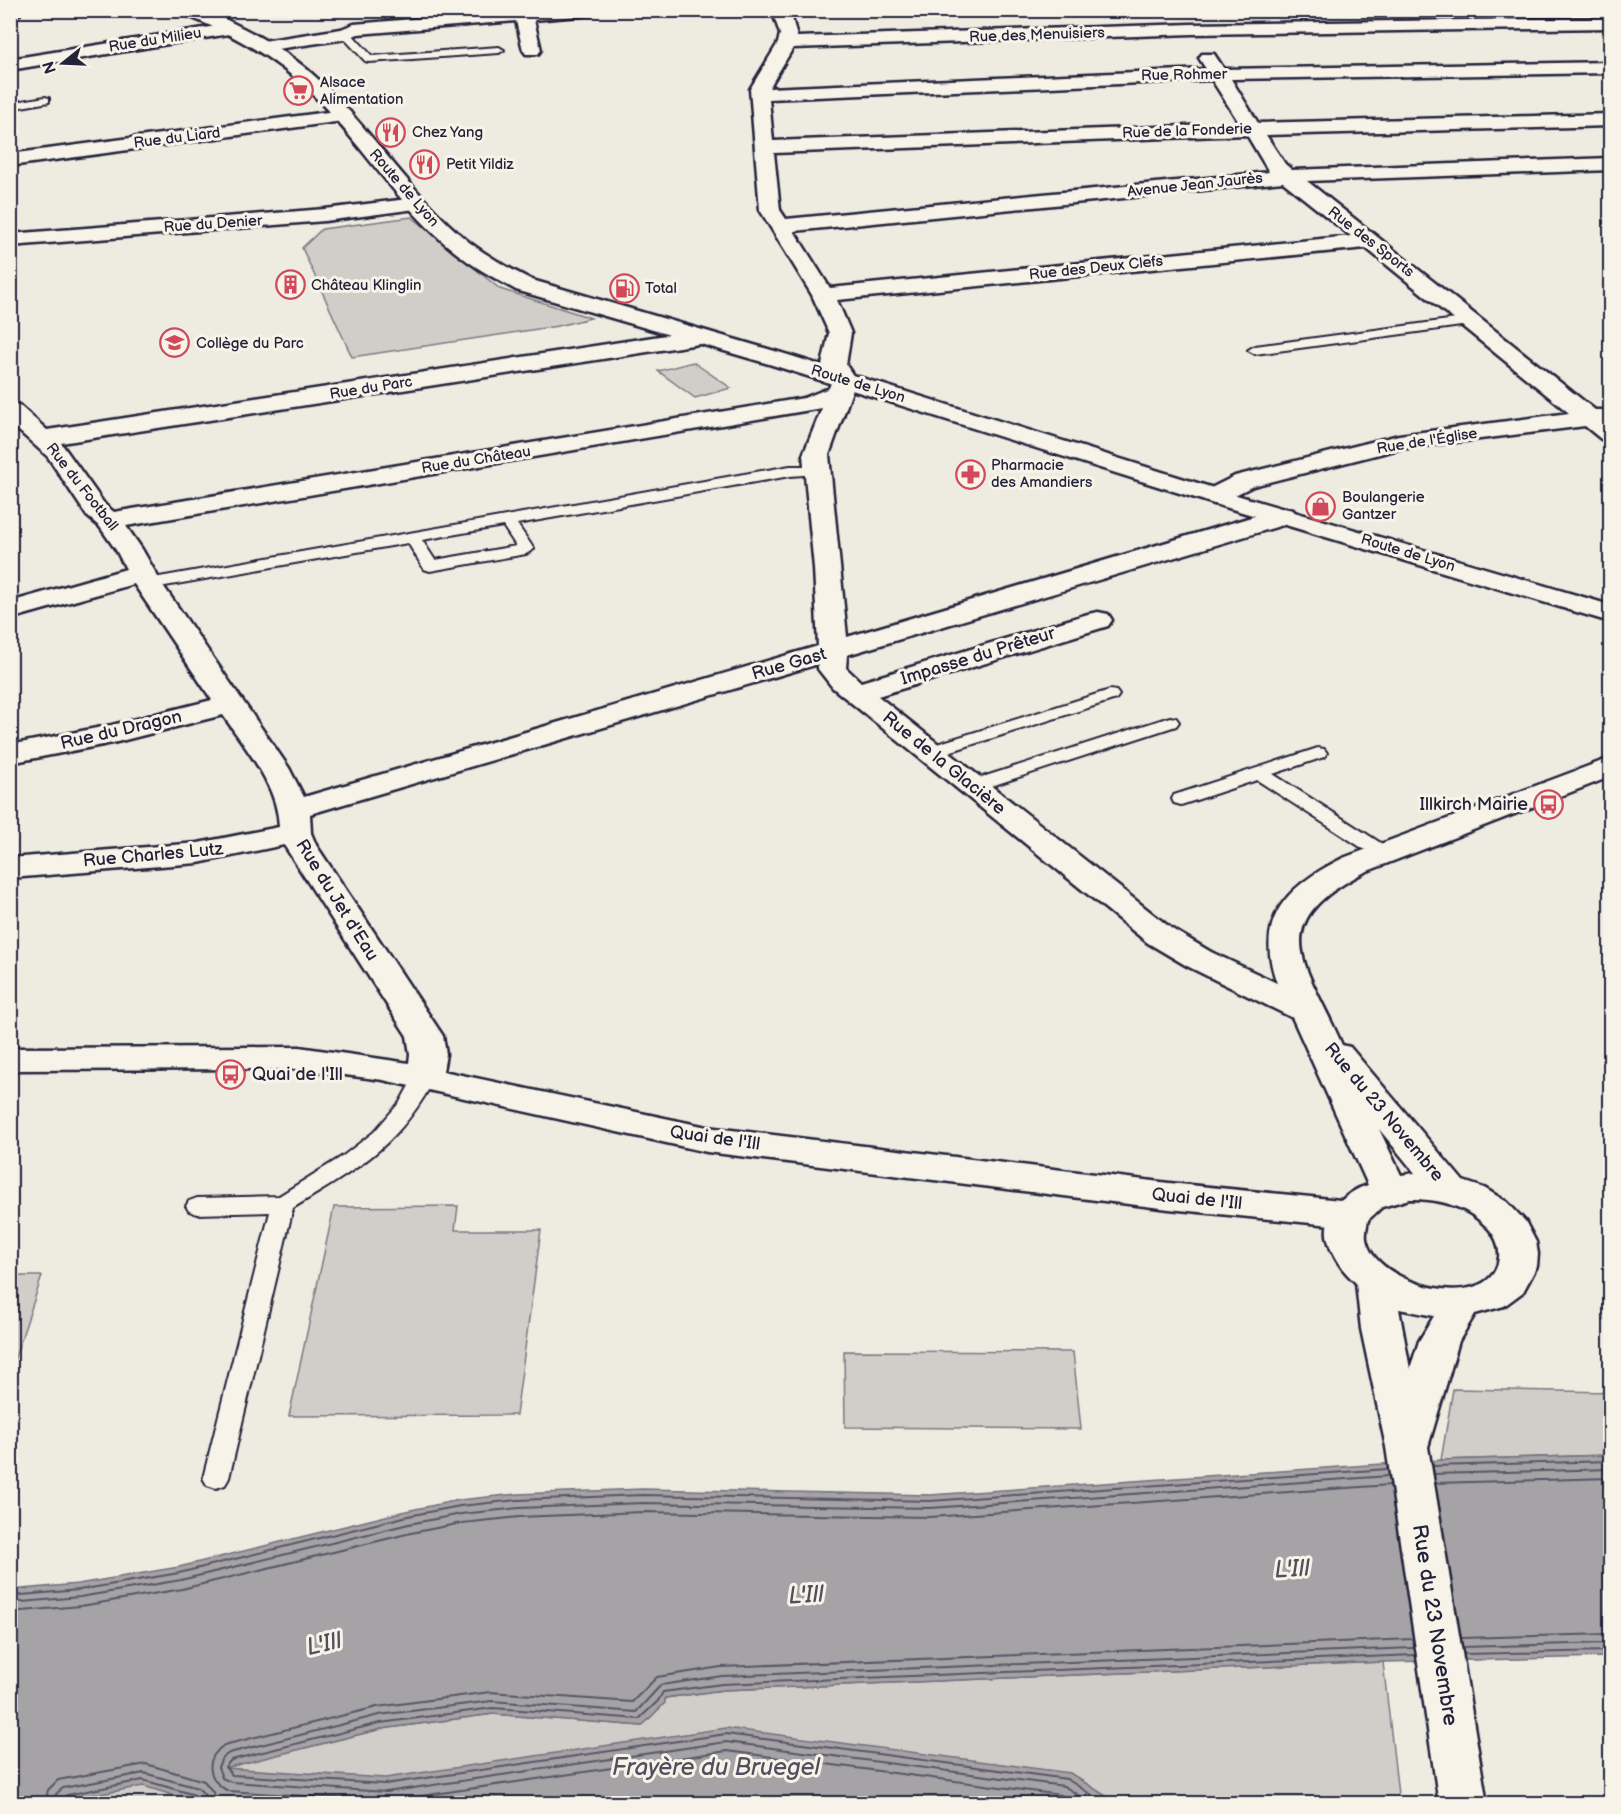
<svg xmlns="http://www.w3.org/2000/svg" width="1621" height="1814" font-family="'Balsamiq Sans',sans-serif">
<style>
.green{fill:#d1cdc9;stroke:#7a7882;stroke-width:1.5}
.water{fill:#a6a3a6;stroke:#716f7b;stroke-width:1.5}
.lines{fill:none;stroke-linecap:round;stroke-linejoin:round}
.shore{stroke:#575666;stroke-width:2}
.service-casing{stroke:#22223b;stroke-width:4}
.minor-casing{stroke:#22223b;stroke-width:5}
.secondary-casing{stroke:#22223b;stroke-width:5}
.service{fill:#f7f3e8;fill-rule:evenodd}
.minor{fill:#f7f3e8;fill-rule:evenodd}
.secondary{fill:#f7f3e8;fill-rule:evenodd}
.labels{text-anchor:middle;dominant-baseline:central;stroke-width:6;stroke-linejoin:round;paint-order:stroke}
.far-street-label{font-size:15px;fill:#22223b;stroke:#f7f3e8}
.far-poi-label{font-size:15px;fill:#22223b;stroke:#f7f3e8;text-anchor:start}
.street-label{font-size:18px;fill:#22223b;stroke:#f7f3e8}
.poi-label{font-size:18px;fill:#22223b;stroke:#f7f3e8;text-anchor:end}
.near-street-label{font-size:21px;fill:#22223b;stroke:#f7f3e8}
.near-water-label{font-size:24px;font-style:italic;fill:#504f60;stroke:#f7f3e8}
</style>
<rect width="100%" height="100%" fill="#eeebe1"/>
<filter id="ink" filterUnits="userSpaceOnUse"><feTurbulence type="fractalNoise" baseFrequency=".0167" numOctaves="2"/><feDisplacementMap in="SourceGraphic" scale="12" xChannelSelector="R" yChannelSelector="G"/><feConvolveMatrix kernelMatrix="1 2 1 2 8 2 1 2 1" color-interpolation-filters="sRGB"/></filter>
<g filter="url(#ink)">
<!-- green -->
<path class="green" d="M412,217L500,289L591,318L558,326L352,357L302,248L322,229Z
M693,362L731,388L695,398L658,371Z
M458,1206L455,1230H541L516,1415L289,1416L334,1207Z
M11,1276H42L11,1370L10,1276Z
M844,1351L1073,1352L1081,1429L845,1427Z
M1453,1389L1610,1392V1455L1441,1460Z
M1383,1662L1399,1803L53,1804L223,1768L382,1729L493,1714L642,1726L665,1698L723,1690Z"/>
<!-- water -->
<path class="water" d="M1610,1455V1657L1383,1662L723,1690L665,1698V1703L642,1726L493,1714L381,1729L225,1768L385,1778L726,1728L1070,1773L1117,1803L202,1804L143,1786L53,1803L11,1804V1590L78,1584L179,1567L406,1511L459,1500L518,1494L642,1489L930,1495L1441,1460Z"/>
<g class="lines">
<!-- shore -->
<path class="shore" d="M1433,1466L1610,1461
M1434,1474L1610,1469
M1435,1483L1610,1478
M10,1596L79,1590L179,1573L408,1516L460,1506L518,1500L642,1495L930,1501L1388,1469
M10,1603L80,1597L181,1580L409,1524L461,1514L519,1508L643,1503L930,1508L1389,1476
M10,1612L81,1606L182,1589L411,1533L462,1523L519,1517L643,1512L930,1517L1390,1485
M1461,1638L1610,1634
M1463,1647L1610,1643
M1464,1654L1610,1651
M45,1804L48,1790L58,1780L146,1764L204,1781L213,1792L216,1804
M54,1804L56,1794L63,1788L144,1773L198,1788L204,1794L206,1804
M61,1804L62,1798L67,1795L143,1780L195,1795L199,1804
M1075,1804L1061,1795L727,1751L387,1801L228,1791C207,1780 204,1759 224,1745L377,1707L490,1692L632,1702L657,1677L721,1667L1413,1639
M1092,1804L1064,1786L726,1742L386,1792L231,1782L222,1778L218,1767L222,1758L229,1753L379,1715L492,1701L636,1712L661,1685L722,1676L1414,1648
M1106,1804L1067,1779L726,1734L385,1784L232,1775L225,1767L231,1760L380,1723L493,1708L639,1719L658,1701L663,1692L722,1684L1415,1655"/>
<defs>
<path id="service" d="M346,31L350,32L372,56L499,47L504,50L499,53L369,62L365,61L342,36L341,34Z
M45,97L49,98V102L10,109V103Z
M1471,317L1478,321L1476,324L1255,354L1248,350L1255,346Z
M790,466H817L824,470L817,474L790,476L517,524L534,549L526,554L430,571L424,569L408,543L148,589L140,584L148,579ZM503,526L516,546L435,560L422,540Z
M1110,690L1116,691L1119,695L1116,699L936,756H924L921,752L924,748Z
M1170,717L1176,718L1179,722L1176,726L979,790H967L964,786L967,782Z
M1318,748L1324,749L1327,753L1324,757L1273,774L1390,849L1392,853L1390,857H1376L1257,780L1181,805L1174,803L1172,799L1174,795Z
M424,1071L432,1073L435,1078C397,1148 358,1168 293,1208L229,1478L225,1485L216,1488L207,1485L203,1478L270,1212L197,1214L189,1211L186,1206L189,1201L197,1198L279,1196L343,1156L374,1132L400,1102L416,1073Z"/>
<path id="minor" d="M10,10H22L20,14L10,16Z
M520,10H599L591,15L534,20L541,50L538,54H526L523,50L516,21L358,34L346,39L263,51L257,50L254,46L257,42L263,41L341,29L354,24Z
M772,10H790L797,37L1192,24L1610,18V28L1192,34L793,48L769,88L1206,69L1199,58L1202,54H1214L1224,69L1610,62V73L1231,79L1258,123L1610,114V126L1266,135L1285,164L1292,170L1610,158V170L1307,181L1595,410H1610V441L1601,439L1585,426L1399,449L1253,486L1223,501L1214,504L1205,501L1201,496L1205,491L1235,476L1399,435L1569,413L1366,248L837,300L851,333L846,365L856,380L829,455L847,637L1275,510L1284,508L1293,510L1297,516L1293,522L847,655L846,668L861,682L1088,614L1098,612L1108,614L1112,620L1108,626L878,696L1172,929L1211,952L1319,1003L1324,1011L1319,1019L1307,1022L1295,1019L1187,966L1148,943L833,688L818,669V664L310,814L311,833L316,845L443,1036L446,1054L443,1071L707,1127L1169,1183L1351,1201L1365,1205L1370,1214L1365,1223L1351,1227L1169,1209L707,1152L383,1080L299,1069L10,1070V1048L299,1047L409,1063L410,1054L407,1036L284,845L198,863L10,878V858L198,843L279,827C278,785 245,748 223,715L113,743L10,763V745L112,725L212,700L134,584L10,619V602L126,569L116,550L100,527L87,516L48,457L10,423V403L19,405L47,430L699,330L707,332L711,337L707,342L699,344L61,443L105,505L114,512L804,398L829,388L832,380L822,365L829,333L812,295L760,210L750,89L778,43L780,34ZM1212,80L1240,124L773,141L769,99ZM1247,135L1269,172L786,219L780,210L774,153ZM1283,182L1351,236L830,288L794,231ZM822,408L803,455L814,568L818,646L304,797L289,768L162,584L142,549L126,526Z
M229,24L235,25L238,29L235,33L10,70V59Z
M343,110L350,112L353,116L350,120L10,166V154Z
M416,198L423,200L426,204L423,208L325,221L10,246V234L325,209Z"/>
<path id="secondary" d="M181,10H205L212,13C251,31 289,51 320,81C373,131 412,196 469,242C489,257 510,269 532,280L785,354L1223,491L1610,605V622L1205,501L769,364L516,290C494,278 474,267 454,251C397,205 360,140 307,89C272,55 228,32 183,14Z
M1610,758V777L1365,872C1261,925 1307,964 1342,1045L1350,1047L1463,1181L1484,1188L1507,1202L1525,1221L1536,1242L1538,1254L1537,1266L1523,1292L1504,1306L1475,1314L1459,1341L1428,1447L1487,1804H1439L1386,1447L1361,1329L1356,1283C1344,1272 1332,1257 1328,1240C1321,1215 1346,1191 1368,1185L1278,986C1253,920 1285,887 1343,858ZM1379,1129L1415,1173L1401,1175ZM1409,1199C1439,1199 1466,1205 1488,1228C1495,1235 1500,1246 1499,1257C1494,1316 1374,1286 1366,1239C1365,1233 1367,1226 1368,1220L1382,1207ZM1399,1309L1434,1316L1419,1341L1410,1369Z"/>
</defs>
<!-- service casing -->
<use href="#service" class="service-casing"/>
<!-- minor casing -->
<use href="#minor" class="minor-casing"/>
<!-- secondary casing -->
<use href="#secondary" class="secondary-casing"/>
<!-- service -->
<use href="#service" class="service"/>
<!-- minor -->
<use href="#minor" class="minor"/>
<!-- secondary -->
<use href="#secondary" class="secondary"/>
</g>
</g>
<!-- icons -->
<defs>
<symbol id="supermarket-ring" viewBox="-11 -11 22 22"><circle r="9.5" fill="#f7f3e8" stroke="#d1495b" stroke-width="1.5"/><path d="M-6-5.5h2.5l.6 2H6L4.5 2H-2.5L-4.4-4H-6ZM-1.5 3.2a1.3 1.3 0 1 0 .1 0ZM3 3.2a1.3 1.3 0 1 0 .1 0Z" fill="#d1495b"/></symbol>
<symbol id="restaurant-ring" viewBox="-11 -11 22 22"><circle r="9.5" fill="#f7f3e8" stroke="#d1495b" stroke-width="1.5"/><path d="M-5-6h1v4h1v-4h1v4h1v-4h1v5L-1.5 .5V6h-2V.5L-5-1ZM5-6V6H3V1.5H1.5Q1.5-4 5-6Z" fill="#d1495b"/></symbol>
<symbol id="building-ring" viewBox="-11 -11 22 22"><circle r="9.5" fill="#f7f3e8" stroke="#d1495b" stroke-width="1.5"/><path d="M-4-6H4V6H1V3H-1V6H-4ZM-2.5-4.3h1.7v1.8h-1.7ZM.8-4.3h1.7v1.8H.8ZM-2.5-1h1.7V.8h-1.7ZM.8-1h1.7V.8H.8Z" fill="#d1495b"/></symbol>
<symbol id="fuel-ring" viewBox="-11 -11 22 22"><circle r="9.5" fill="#f7f3e8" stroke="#d1495b" stroke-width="1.5"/><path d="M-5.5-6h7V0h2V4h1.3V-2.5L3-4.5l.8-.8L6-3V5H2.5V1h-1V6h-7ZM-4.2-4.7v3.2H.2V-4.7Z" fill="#d1495b"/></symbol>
<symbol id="school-ring" viewBox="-11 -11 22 22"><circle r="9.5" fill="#f7f3e8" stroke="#d1495b" stroke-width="1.5"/><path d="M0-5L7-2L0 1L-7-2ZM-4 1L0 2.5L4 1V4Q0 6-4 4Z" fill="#d1495b"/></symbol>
<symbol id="pharmacy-ring" viewBox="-11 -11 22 22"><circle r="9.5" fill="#f7f3e8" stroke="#d1495b" stroke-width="1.5"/><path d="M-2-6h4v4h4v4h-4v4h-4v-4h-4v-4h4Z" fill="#d1495b"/></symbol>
<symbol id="shop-ring" viewBox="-11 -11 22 22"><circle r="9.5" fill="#f7f3e8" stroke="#d1495b" stroke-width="1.5"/><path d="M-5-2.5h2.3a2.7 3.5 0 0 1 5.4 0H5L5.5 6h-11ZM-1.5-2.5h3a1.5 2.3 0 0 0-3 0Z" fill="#d1495b"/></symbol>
<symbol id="bus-ring" viewBox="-11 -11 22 22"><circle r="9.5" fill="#f7f3e8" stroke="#d1495b" stroke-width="1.5"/><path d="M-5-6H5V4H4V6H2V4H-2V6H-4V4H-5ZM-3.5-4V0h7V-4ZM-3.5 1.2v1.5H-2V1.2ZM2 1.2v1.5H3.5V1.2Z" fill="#d1495b"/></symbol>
</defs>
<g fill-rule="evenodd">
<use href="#supermarket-ring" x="282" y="74" width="33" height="33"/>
<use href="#restaurant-ring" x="374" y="116" width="33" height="33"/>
<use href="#restaurant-ring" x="408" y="148" width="33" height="33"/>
<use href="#building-ring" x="274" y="268" width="33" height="33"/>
<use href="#fuel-ring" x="608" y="272" width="33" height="33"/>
<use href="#school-ring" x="158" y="326" width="33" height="33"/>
<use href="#pharmacy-ring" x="954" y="458" width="33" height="33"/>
<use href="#shop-ring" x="1304" y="490" width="33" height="33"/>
<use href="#bus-ring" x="1532" y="788" width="33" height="33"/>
<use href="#bus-ring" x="214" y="1058" width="33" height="33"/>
</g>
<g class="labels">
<!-- far-street labels -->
<g class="far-street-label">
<text transform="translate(1037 35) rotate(-2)">Rue des Menuisiers</text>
<text transform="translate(155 40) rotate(-9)">Rue du Milieu</text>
<text transform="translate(1184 75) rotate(-1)">Rue Rohmer</text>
<text transform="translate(1187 131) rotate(-2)">Rue de la Fonderie</text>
<text transform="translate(177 138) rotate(-7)">Rue du Liard</text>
<text transform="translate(1195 185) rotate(-6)">Avenue Jean Jaurès</text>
<text transform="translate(404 188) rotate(49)">Route de Lyon</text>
<text transform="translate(213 224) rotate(-4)">Rue du Denier</text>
<text transform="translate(1371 242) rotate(38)">Rue des Sports</text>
<text transform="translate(1096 268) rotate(-6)">Rue des Deux Clefs</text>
<text transform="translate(858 384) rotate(17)">Route de Lyon</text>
<text transform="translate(371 388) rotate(-9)">Rue du Parc</text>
<text transform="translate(1427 441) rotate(-9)">Rue de l'Église</text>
<text transform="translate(476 460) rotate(-9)">Rue du Château</text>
<text transform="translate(82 487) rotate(52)">Rue du Football</text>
<text transform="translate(1408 553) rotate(17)">Route de Lyon</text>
</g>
<!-- far-poi labels -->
<g class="far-poi-label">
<text x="320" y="82">Alsace<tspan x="320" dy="17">Alimentation</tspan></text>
<text x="412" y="132">Chez Yang</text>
<text x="446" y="164">Petit Yildiz</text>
<text x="311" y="285">Château Klinglin</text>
<text x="645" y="288">Total</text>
<text x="196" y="343">Collège du Parc</text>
<text x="991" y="465">Pharmacie<tspan x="991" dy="17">des Amandiers</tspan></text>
<text x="1342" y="497">Boulangerie<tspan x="1342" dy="17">Gantzer</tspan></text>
</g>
<!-- street labels -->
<g class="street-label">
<text transform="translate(978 656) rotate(-17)">Impasse du Prêteur</text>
<text transform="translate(789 664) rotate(-16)">Rue Gast</text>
<text transform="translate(121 730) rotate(-13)">Rue du Dragon</text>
<text transform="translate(944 763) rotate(39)">Rue de la Glacière</text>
<text transform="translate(153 855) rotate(-5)">Rue Charles Lutz</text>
<text transform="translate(337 900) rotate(58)">Rue du Jet d'Eau</text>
<text transform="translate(1384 1112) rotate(50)">Rue du 23 Novembre</text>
<text transform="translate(715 1138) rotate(8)">Quai de l'Ill</text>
<text transform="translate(1197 1199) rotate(6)">Quai de l'Ill</text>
</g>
<!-- poi labels -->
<g class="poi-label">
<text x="1528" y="804">Illkirch Mairie</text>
<text x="252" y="1074" text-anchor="start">Quai de l'Ill</text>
</g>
<!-- near-street labels -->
<g class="near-street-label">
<text transform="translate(1435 1625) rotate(81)">Rue du 23 Novembre</text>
</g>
<!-- near-water labels -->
<g class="near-water-label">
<text transform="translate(1292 1569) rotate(-3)">L'Ill</text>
<text transform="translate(806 1595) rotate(-3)">L'Ill</text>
<text transform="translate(324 1644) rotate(-13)">L'Ill</text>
<text x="716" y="1767">Frayère du Bruegel</text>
</g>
</g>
<!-- margin -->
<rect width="1621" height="1814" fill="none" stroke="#f7f3e8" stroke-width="36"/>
<rect x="18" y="18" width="1585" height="1778" fill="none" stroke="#22223b" stroke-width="2" filter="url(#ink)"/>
<!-- north arrow -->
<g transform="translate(63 63) rotate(252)" stroke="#f7f3e8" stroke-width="4.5" paint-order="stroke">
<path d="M0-4.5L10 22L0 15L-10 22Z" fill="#22223b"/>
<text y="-9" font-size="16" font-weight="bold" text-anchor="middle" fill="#22223b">N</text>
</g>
</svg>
